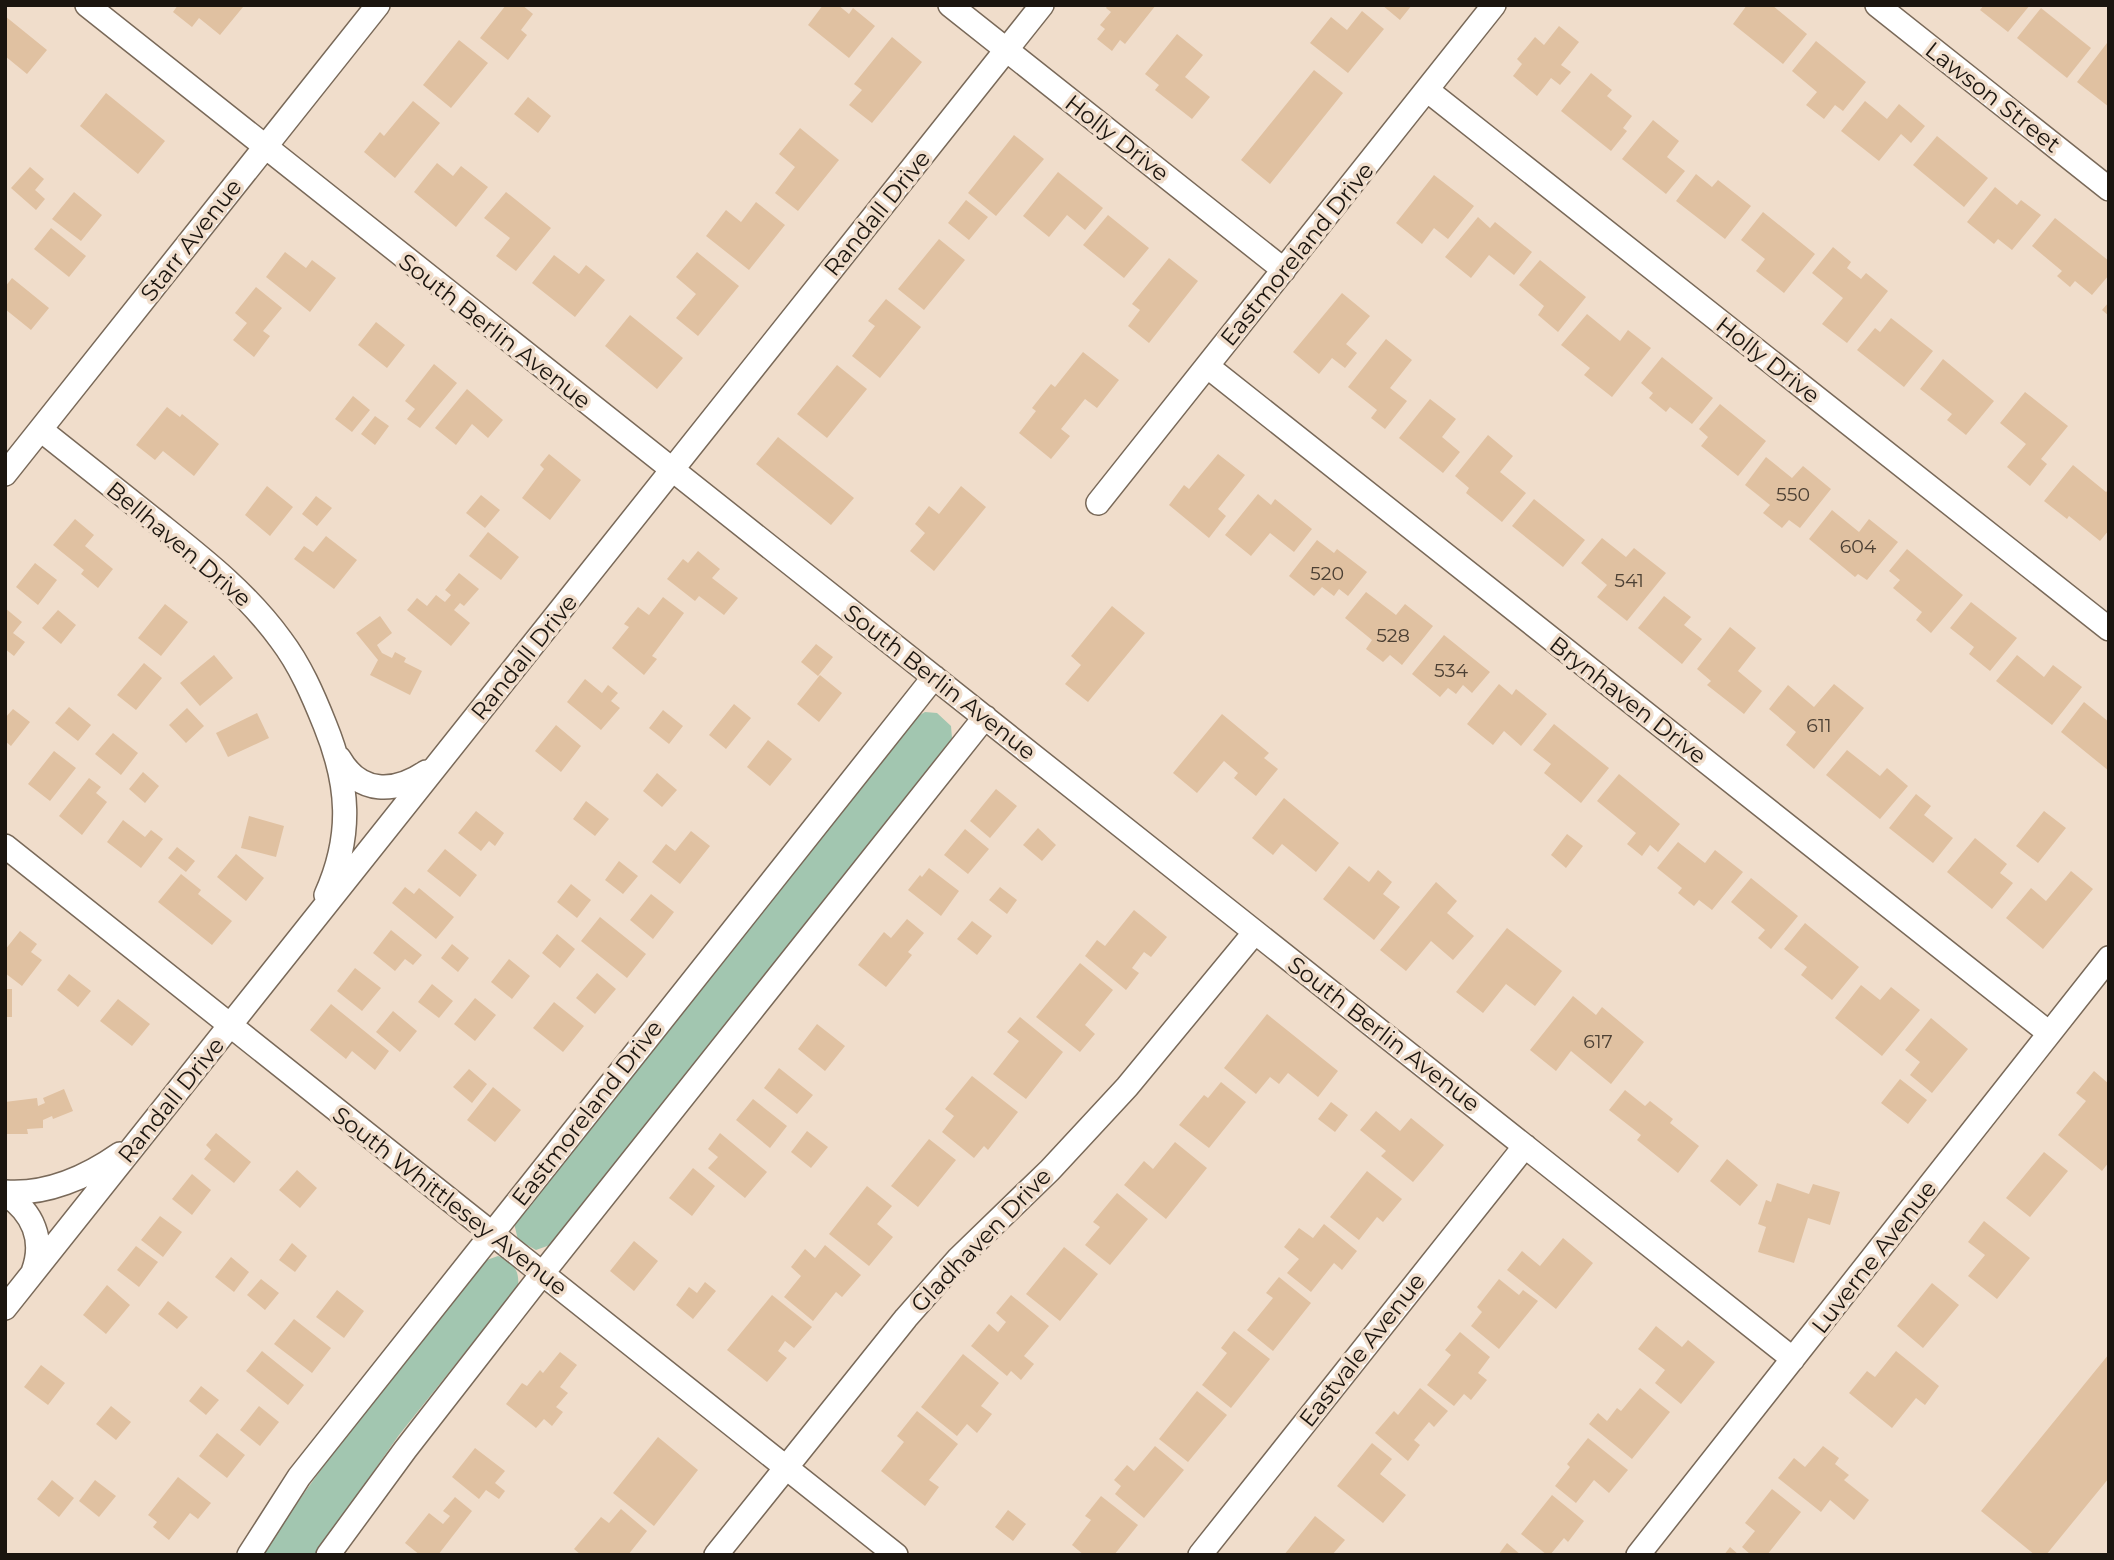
<svg xmlns="http://www.w3.org/2000/svg" width="2114" height="1560" font-family="Montserrat,sans-serif">
<style>
.green{fill:#a2c6b0}
.building{fill:#e0c1a1}
.lines{fill:none;stroke-linecap:round;stroke-linejoin:round}
.minor-casing{stroke:#796959;stroke-width:26}
.minor{stroke:#fff;stroke-width:23}
.labels{text-anchor:middle;dominant-baseline:central;stroke-width:7;stroke-linejoin:round;paint-order:stroke}
.number-label{font-size:19px;fill:#4c4034}
.street-label{font-size:23px;fill:#1b150f;stroke:#f0ddcb}
</style>
<rect width="100%" height="100%" fill="#f0ddcb"/>
<!-- green -->
<path class="green" d="M925,712L937,713L951,726L952,738L946,749L560,1234L550,1245L536,1250L518,1240L514,1223L913,719Z
M498,1256C512,1261 520,1270 518,1286L399,1435L315,1555H262C329,1452 406,1358 481,1262Z"/>
<!-- building -->
<path class="building" d="M178,5H240L243,7L220,35L199,18L192,27L173,12Z
M506,5H522L533,14L521,30L527,35L508,60L480,38Z
M823,5H838L849,14L853,8L875,26L849,58L808,25Z
M1108,5H1156L1125,44L1120,40L1112,51L1097,39L1105,29L1100,25L1111,12L1106,8Z
M1382,5H1412L1400,20Z
M1747,5H1772L1807,34L1783,64L1733,24Z
M1984,5H2030L2008,32L1980,10Z
M2041,8L2091,48L2067,78L2017,38Z
M1362,11L1384,29L1348,73L1310,43L1331,17L1347,30Z
M5,16L47,50L27,74L5,56Z
M1559,26L1579,42L1561,65L1571,72L1560,85L1551,78L1537,96L1513,76L1522,64L1517,59L1535,37L1544,45Z
M1177,34L1203,55L1185,77L1210,97L1192,119L1155,90L1159,85L1145,74Z
M892,37L922,62L872,123L849,105L862,90L854,84Z
M459,40L488,63L451,108L423,85Z
M1816,41L1866,82L1843,111L1835,105L1824,119L1806,105L1817,92L1792,71Z
M2107,43L2109,45V107L2077,82Z
M1314,70L1343,93L1270,184L1241,160Z
M1591,73L1612,90L1607,96L1632,116L1623,128L1627,131L1611,151L1561,111Z
M106,93L165,141L138,174L80,126Z
M528,97L551,116L538,133L514,114Z
M413,101L440,123L395,178L364,152L380,132L384,136Z
M1865,101L1887,119L1899,104L1925,126L1911,143L1901,134L1879,161L1841,131Z
M1653,120L1679,141L1667,157L1685,171L1666,194L1622,159Z
M800,128L839,160L798,211L775,193L795,167L779,154Z
M1014,135L1044,159L996,216L968,193Z
M1937,136L1988,178L1964,207L1913,165Z
M437,163L453,176L461,166L488,187L456,227L414,192Z
M30,167L44,179L35,190L45,199L36,210L11,188Z
M1058,172L1103,208L1085,230L1067,215L1049,237L1023,216Z
M1696,174L1712,187L1718,180L1751,206L1725,239L1676,201Z
M1434,175L1474,206L1448,239L1434,228L1422,244L1396,223Z
M1995,187L2017,205L2021,200L2041,215L2012,250L1998,239L1994,244L1967,222Z
M74,192L102,215L81,241L52,219Z
M506,192L551,228L516,271L496,256L510,238L484,218Z
M966,200L988,217L969,240L948,223Z
M756,202L785,225L749,270L706,236L726,210L741,222Z
M1763,212L1815,254L1784,293L1756,271L1765,259L1741,240Z
M1108,215L1149,248L1124,278L1083,245Z
M1478,217L1490,228L1495,222L1532,252L1514,275L1489,255L1471,278L1445,257Z
M2055,218L2109,261V275L2092,295L2075,281L2070,287L2057,276L2062,271L2032,246Z
M51,228L86,256L69,277L34,249Z
M939,239L965,260L924,310L898,289Z
M1833,247L1851,262L1847,268L1861,279L1866,273L1888,291L1847,343L1822,324L1843,298L1812,273Z
M285,252L306,268L312,260L336,278L310,312L266,277Z
M697,252L739,286L698,336L676,318L696,294L676,277Z
M554,255L579,274L586,265L605,280L575,317L532,283Z
M1169,258L1198,281L1149,343L1128,326L1140,310L1132,304Z
M1540,260L1586,297L1558,332L1538,315L1544,306L1519,285Z
M12,278L49,308L31,330L5,309V287Z
M256,287L282,308L263,331L270,336L254,357L233,340L247,323L235,313Z
M1342,293L1370,316L1346,344L1357,353L1345,368L1332,358L1319,374L1293,352Z
M886,299L921,327L880,378L852,356L875,326L868,321Z
M2109,302V316L2102,310Z
M1587,314L1620,341L1628,330L1651,348L1612,397L1584,375L1590,368L1561,345Z
M630,315L683,358L657,389L605,346Z
M1891,318L1933,351L1904,387L1857,350L1875,328L1880,332Z
M376,322L405,345L387,368L358,345Z
M1386,339L1412,360L1390,388L1407,401L1385,429L1371,418L1377,410L1348,387Z
M1083,352L1119,380L1097,408L1085,399L1061,429L1070,436L1051,459L1019,433L1036,411L1032,408L1051,384L1055,387Z
M1662,357L1713,398L1692,424L1670,407L1666,412L1649,398L1653,393L1641,383Z
M1943,359L1994,401L1966,435L1947,420L1952,414L1920,389Z
M434,364L457,383L420,428L407,419L415,409L405,401Z
M837,365L867,389L827,438L797,414Z
M467,389L503,420L488,438L472,424L456,445L435,428Z
M2025,392L2068,426L2041,459L2047,464L2030,486L2007,467L2026,444L2000,423Z
M353,396L370,410L352,432L335,419Z
M1430,399L1456,419L1442,437L1460,452L1443,473L1399,438Z
M1720,404L1766,441L1738,476L1701,446L1708,437L1699,429Z
M167,407L180,417L182,414L219,444L194,476L163,451L155,460L136,445Z
M375,416L389,426L375,445L361,434Z
M1488,435L1513,456L1500,472L1526,493L1502,522L1466,493L1469,488L1455,476Z
M778,437L854,498L831,525L756,464Z
M549,454L581,480L550,520L522,498L544,469L540,465Z
M1218,454L1245,475L1218,509L1226,516L1209,538L1169,505L1184,485L1189,489Z
M1766,457L1792,478L1803,466L1831,489L1800,528L1789,520L1782,528L1763,513L1770,505L1745,485Z
M2073,465L2106,492L2109,489V530L2100,541L2069,516L2067,519L2044,501Z
M267,486L293,507L270,536L245,515Z
M961,486L986,507L934,571L910,551L925,533L915,524L929,506L939,514Z
M1258,494L1271,505L1275,499L1312,529L1294,552L1270,533L1251,556L1225,535Z
M481,495L500,510L485,528L466,513Z
M316,496L332,508L317,526L302,514Z
M1534,499L1585,540L1563,567L1512,526Z
M1832,510L1859,532L1869,519L1898,542L1867,580L1858,574L1855,577L1809,539Z
M75,519L94,535L85,546L113,569L98,588L81,574L84,570L53,545Z
M488,532L519,557L501,580L469,556Z
M326,536L357,560L334,589L294,559L304,546L313,552Z
M1602,538L1626,557L1634,548L1666,573L1627,621L1597,597L1607,585L1581,563Z
M1317,540L1334,553L1337,549L1367,572L1348,596L1339,589L1334,596L1322,587L1314,596L1289,576Z
M1907,549L1963,595L1931,633L1916,620L1922,612L1893,588L1900,580L1889,571Z
M698,551L720,569L712,578L738,598L724,615L699,596L695,601L667,579L683,559L688,563Z
M35,563L57,580L38,605L16,587Z
M459,573L479,589L464,606L460,603L454,610L470,623L451,646L407,610L417,598L427,606L436,595L445,602L451,595L445,590Z
M1366,592L1396,615L1405,604L1433,626L1402,665L1390,655L1383,662L1366,649L1372,640L1345,618Z
M1664,596L1691,617L1684,625L1702,639L1682,664L1638,628Z
M663,597L684,613L652,656L657,659L644,675L612,648L629,627L624,624L638,607L649,615Z
M1971,602L2017,638L1990,671L1969,654L1974,647L1950,628Z
M165,604L188,622L161,656L138,638Z
M1112,606L1145,633L1088,702L1065,684L1081,665L1071,656Z
M5,608L22,622L13,633L25,642L14,656L5,649Z
M58,610L76,625L61,644L42,628Z
M380,616L392,633L377,645L382,653L392,658L395,652L406,658L404,662L422,671L410,695L370,675L378,660L356,633Z
M1730,627L1756,648L1738,671L1762,691L1744,714L1707,685L1711,681L1697,669Z
M1444,635L1490,672L1472,693L1463,685L1456,694L1448,688L1440,697L1412,674Z
M816,644L833,657L818,676L801,662Z
M214,655L233,678L200,706L180,683Z
M2017,655L2044,677L2053,665L2082,687L2052,725L1996,681Z
M144,663L162,678L136,710L117,695Z
M820,675L842,693L819,722L797,704Z
M585,679L602,693L608,685L618,693L611,701L620,708L601,730L567,702Z
M1499,684L1512,695L1516,689L1547,714L1521,746L1504,731L1493,745L1467,724Z
M1834,684L1864,708L1814,769L1786,745L1796,732L1769,709L1788,685L1814,707Z
M2084,702L2109,722V771L2061,732Z
M734,704L751,718L726,749L709,735Z
M69,707L91,725L78,741L55,723Z
M187,708L204,726L186,743L169,725Z
M13,709L30,722L11,746L5,741V718Z
M663,710L683,726L669,744L649,728Z
M257,713L269,738L228,757L216,733Z
M1222,714L1269,753L1264,758L1278,769L1256,796L1234,778L1238,773L1224,761L1197,793L1173,773Z
M1554,724L1609,768L1581,803L1544,773L1551,764L1533,750Z
M556,725L581,746L561,772L535,751Z
M113,733L138,753L121,775L95,754Z
M768,740L792,759L770,786L747,767Z
M1847,750L1880,776L1887,768L1908,786L1880,819L1826,775Z
M54,751L76,768L50,801L28,784Z
M143,772L159,786L145,803L129,789Z
M657,773L677,790L662,807L643,791Z
M1619,774L1680,824L1658,852L1650,845L1642,856L1627,844L1636,833L1597,801Z
M89,778L101,787L96,793L107,802L82,835L59,816Z
M996,789L1017,806L990,838L970,821Z
M1916,794L1931,806L1924,815L1953,838L1933,863L1889,828Z
M1284,798L1339,843L1316,872L1282,844L1273,855L1252,838Z
M586,801L609,819L595,836L573,819Z
M476,811L504,833L495,846L489,841L481,851L458,833Z
M2044,811L2066,828L2038,863L2016,846Z
M249,816L284,826L276,857L241,848Z
M123,820L145,837L151,830L163,839L141,868L107,842Z
M1038,828L1056,845L1042,861L1023,845Z
M965,829L989,849L968,874L944,855Z
M691,831L710,846L680,884L652,862L666,844L675,851Z
M1567,834L1583,846L1566,868L1551,855Z
M1975,838L2007,864L2000,873L2013,883L1992,909L1947,872Z
M1678,842L1705,863L1715,850L1743,872L1712,910L1699,900L1694,906L1678,893L1682,888L1657,868Z
M177,847L195,861L186,872L168,858Z
M445,849L477,875L460,897L427,871Z
M236,854L264,878L246,901L217,877Z
M619,861L638,876L623,894L605,880Z
M1349,866L1369,882L1378,870L1392,882L1383,894L1400,907L1374,940L1323,899Z
M929,868L959,891L941,916L908,890L920,875L922,877Z
M2071,871L2093,889L2043,949L2006,918L2031,888L2046,901Z
M181,874L201,890L198,894L232,921L212,945L158,902Z
M1751,878L1798,916L1771,949L1758,938L1765,930L1731,902Z
M1436,882L1457,901L1447,913L1474,936L1453,960L1431,941L1406,971L1380,950Z
M571,884L591,900L577,918L557,902Z
M405,887L414,894L419,888L454,917L436,939L392,903Z
M1000,887L1017,900L1007,914L989,900Z
M651,894L674,912L653,939L630,920Z
M1134,910L1167,937L1151,957L1144,952L1132,968L1139,973L1126,990L1085,956L1097,940L1105,946Z
M600,917L646,954L627,978L581,941Z
M907,919L924,933L908,952L912,955L886,987L858,965L884,932L891,938Z
M972,921L992,936L977,955L957,939Z
M1805,923L1859,967L1832,1000L1801,975L1807,967L1784,949Z
M1507,928L1562,971L1535,1006L1506,984L1483,1013L1456,992Z
M391,930L422,955L413,965L405,959L395,971L373,953Z
M20,931L37,944L31,952L42,960L22,986L5,973V950Z
M557,934L575,949L560,968L542,953Z
M452,944L469,958L458,972L441,958Z
M509,959L530,976L512,999L491,982Z
M1080,963L1113,990L1085,1025L1095,1034L1080,1052L1036,1017Z
M355,968L381,988L362,1011L337,991Z
M597,973L616,989L595,1014L576,998Z
M69,974L91,991L78,1007L57,990Z
M432,984L453,1001L439,1018L418,1002Z
M1861,985L1880,1000L1891,987L1920,1010L1882,1056L1835,1018Z
M5,989H12V1017H5Z
M1573,996L1596,1015L1602,1007L1644,1042L1611,1084L1571,1051L1556,1071L1530,1050Z
M475,998L496,1015L475,1041L454,1024Z
M118,999L150,1024L132,1046L100,1021Z
M554,1002L584,1026L563,1052L533,1028Z
M331,1004L389,1051L375,1070L352,1051L346,1059L310,1030Z
M393,1011L417,1031L400,1052L376,1032Z
M1267,1014L1338,1071L1318,1097L1288,1073L1279,1084L1270,1077L1256,1094L1224,1068Z
M1020,1017L1063,1052L1026,1099L993,1074L1019,1041L1007,1032Z
M1931,1018L1968,1049L1932,1093L1910,1075L1920,1062L1905,1050Z
M817,1024L845,1046L825,1071L798,1049Z
M779,1068L813,1095L797,1114L764,1088Z
M469,1069L487,1084L472,1103L453,1087Z
M2094,1071L2109,1084V1162L2102,1171L2058,1135L2086,1101L2076,1093Z
M972,1076L1018,1112L988,1150L984,1146L974,1158L942,1132L954,1116L945,1109Z
M1900,1079L1927,1100L1908,1124L1881,1103Z
M1221,1082L1246,1102L1209,1148L1179,1125L1204,1095L1208,1098Z
M493,1087L521,1110L495,1142L467,1120Z
M64,1089L73,1111L53,1119L52,1116L43,1120V1128L27,1129L28,1134H5V1102L37,1098L38,1106L45,1103L43,1098Z
M1625,1090L1645,1106L1650,1101L1673,1119L1670,1123L1699,1146L1678,1173L1637,1140L1641,1135L1609,1110Z
M753,1099L787,1126L770,1148L736,1120Z
M1331,1102L1348,1115L1335,1132L1318,1119Z
M1376,1111L1400,1131L1411,1118L1444,1145L1413,1182L1381,1156L1386,1151L1360,1130Z
M807,1131L828,1147L811,1168L791,1152Z
M216,1133L251,1162L234,1183L204,1159L211,1150L206,1145Z
M720,1133L767,1172L745,1198L708,1168L718,1157L708,1149Z
M929,1139L956,1160L918,1207L891,1186Z
M1175,1142L1207,1168L1166,1219L1124,1185L1144,1161L1153,1169Z
M2044,1152L2068,1171L2030,1217L2006,1198Z
M1727,1159L1758,1185L1740,1206L1710,1181Z
M693,1168L715,1186L692,1216L669,1198Z
M297,1170L317,1188L300,1208L279,1190Z
M1367,1171L1402,1199L1383,1222L1377,1217L1359,1240L1330,1217Z
M192,1174L211,1190L192,1215L172,1199Z
M1777,1183L1809,1194L1813,1184L1840,1192L1830,1225L1808,1218L1794,1263L1758,1252L1766,1227L1758,1224L1766,1200L1771,1202Z
M867,1186L892,1206L877,1224L893,1237L869,1266L829,1234Z
M1117,1193L1148,1219L1110,1265L1085,1245L1100,1227L1093,1222Z
M160,1216L182,1232L163,1257L141,1240Z
M1984,1221L2030,1258L1997,1299L1968,1276L1985,1255L1968,1242Z
M1324,1224L1357,1251L1342,1270L1334,1263L1311,1292L1287,1273L1299,1259L1284,1247L1299,1228L1313,1238Z
M1563,1238L1593,1263L1556,1309L1507,1270L1522,1251L1540,1266Z
M634,1241L658,1261L634,1291L610,1271Z
M292,1243L307,1256L295,1272L279,1260Z
M825,1245L861,1275L842,1297L836,1292L813,1321L784,1297L801,1276L791,1267L805,1249L815,1258Z
M136,1246L158,1262L139,1287L117,1270Z
M1064,1247L1098,1274L1060,1321L1026,1294Z
M231,1257L249,1272L234,1292L215,1277Z
M1279,1277L1311,1303L1273,1351L1247,1330L1273,1298L1266,1293Z
M261,1279L279,1293L265,1310L247,1295Z
M1499,1279L1519,1295L1523,1290L1538,1301L1499,1349L1471,1326L1482,1312L1477,1307Z
M705,1282L716,1291L693,1319L676,1305L689,1287L697,1293Z
M1932,1283L1959,1305L1923,1348L1897,1326Z
M107,1285L130,1305L106,1334L83,1315Z
M337,1290L364,1311L344,1338L316,1317Z
M772,1295L812,1327L794,1348L785,1341L778,1351L787,1358L767,1382L727,1350Z
M1011,1295L1049,1326L1024,1356L1034,1364L1021,1380L1011,1371L1007,1376L971,1346L989,1324L998,1332L1006,1322L996,1313Z
M168,1301L188,1317L177,1329L158,1314Z
M294,1319L331,1348L312,1373L274,1344Z
M1656,1326L1682,1347L1688,1340L1715,1362L1681,1404L1655,1383L1665,1370L1638,1349Z
M1234,1331L1270,1359L1231,1408L1202,1385L1227,1353L1221,1348Z
M1460,1332L1490,1357L1478,1373L1487,1380L1471,1400L1464,1394L1454,1406L1427,1385L1451,1355L1445,1350Z
M262,1351L304,1385L288,1405L246,1371Z
M1896,1351L1939,1386L1925,1405L1916,1398L1892,1428L1849,1393L1867,1371L1875,1377Z
M560,1352L577,1365L560,1387L568,1393L556,1407L563,1412L552,1426L544,1419L536,1428L506,1404L522,1383L527,1386L540,1370L543,1373Z
M963,1354L999,1383L981,1406L992,1414L977,1433L967,1424L957,1436L921,1407Z
M2109,1354V1478L2046,1555H2035L1981,1511Z
M41,1365L65,1383L48,1405L24,1387Z
M201,1386L219,1400L206,1415L189,1401Z
M1420,1388L1448,1411L1434,1427L1429,1422L1414,1440L1420,1445L1408,1461L1375,1433L1394,1411L1398,1415Z
M1640,1388L1670,1412L1632,1459L1589,1424L1598,1413L1607,1421L1617,1408L1621,1411Z
M1197,1391L1227,1415L1188,1462L1159,1439Z
M111,1406L131,1422L116,1440L96,1424Z
M259,1406L279,1422L260,1446L240,1430Z
M917,1411L958,1444L929,1480L939,1487L925,1506L881,1471L904,1442L897,1436Z
M217,1433L245,1455L227,1478L199,1456Z
M658,1437L698,1470L654,1526L613,1493Z
M1588,1438L1628,1470L1609,1493L1594,1480L1576,1503L1555,1486L1570,1467L1567,1464Z
M1372,1443L1392,1459L1380,1474L1406,1495L1383,1523L1337,1486Z
M1155,1446L1184,1470L1144,1518L1115,1494L1121,1486L1114,1480L1127,1465L1134,1471Z
M1823,1446L1839,1458L1835,1464L1849,1475L1844,1480L1869,1500L1854,1520L1830,1500L1821,1512L1778,1478L1794,1458L1805,1467Z
M475,1448L505,1471L495,1483L505,1491L499,1499L486,1490L479,1499L452,1477Z
M178,1477L211,1503L198,1519L190,1513L169,1540L153,1527L157,1522L148,1515Z
M52,1480L74,1498L59,1517L37,1499Z
M95,1480L116,1496L99,1517L79,1501Z
M1772,1489L1801,1512L1767,1555H1751L1742,1547L1755,1531L1745,1523Z
M1552,1495L1584,1521L1568,1542L1564,1538L1550,1555H1547L1521,1534Z
M1101,1496L1138,1525L1114,1555H1084L1072,1545L1091,1520L1085,1516Z
M455,1497L472,1511L438,1555H420L405,1543L429,1513L443,1524L450,1516L443,1511Z
M621,1509L647,1531L628,1555H581L574,1549L601,1517L609,1523Z
M1008,1510L1026,1524L1013,1541L995,1527Z
M1315,1516L1345,1540L1332,1555H1284Z
M1507,1543L1521,1555H1498Z
M1730,1547L1739,1555H1724Z"/>
<g class="lines">
<defs>
<path id="minor" d="M87,5L1793,1359
M950,5L1284,270
M1877,5L2109,189
M1427,90L2109,629
M1207,366L2049,1033
M41,430C80,461 119,492 158,523C203,559 247,593 281,640C300,665 313,695 325,725C349,784 353,835 326,895
M5,474L378,5
M1098,503L1494,5
M339,758C360,795 395,793 426,772
M5,846L896,1555
M5,1192C46,1195 87,1177 120,1154
M5,1194C33,1212 45,1240 33,1272
M5,1308L1042,5
M249,1555L299,1477L934,677
M328,1555L405,1450L542,1274L985,717
M716,1555L906,1318L958,1259L1050,1170L1127,1087L1255,932
M1200,1555L1525,1146
M1638,1555L2109,958"/>
</defs>
<!-- minor casing -->
<use href="#minor" class="minor-casing"/>
<!-- minor -->
<use href="#minor" class="minor"/>
</g>
<g class="labels">
<!-- number labels -->
<g class="number-label">
<text x="1793" y="494">550</text>
<text x="1858" y="546">604</text>
<text x="1327" y="573">520</text>
<text x="1629" y="580">541</text>
<text x="1393" y="635">528</text>
<text x="1451" y="670">534</text>
<text x="1819" y="725">611</text>
<text x="1598" y="1041">617</text>
</g>
<!-- street labels -->
<g class="street-label">
<text transform="translate(1993 97) rotate(38)">Lawson Street</text>
<text transform="translate(1117 138) rotate(38)">Holly Drive</text>
<text transform="translate(877 213) rotate(-51)">Randall Drive</text>
<text transform="translate(191 240) rotate(-52)">Starr Avenue</text>
<text transform="translate(1297 254) rotate(-51)">Eastmoreland Drive</text>
<text transform="translate(495 331) rotate(38)">South Berlin Avenue</text>
<text transform="translate(1768 360) rotate(38)">Holly Drive</text>
<text transform="translate(179 544) rotate(40)">Bellhaven Drive</text>
<text transform="translate(524 657) rotate(-51)">Randall Drive</text>
<text transform="translate(940 682) rotate(38)">South Berlin Avenue</text>
<text transform="translate(1628 700) rotate(38)">Brynhaven Drive</text>
<text transform="translate(1384 1034) rotate(38)">South Berlin Avenue</text>
<text transform="translate(171 1100) rotate(-51)">Randall Drive</text>
<text transform="translate(587 1113) rotate(-52)">Eastmoreland Drive</text>
<text transform="translate(450 1201) rotate(38)">South Whittlesey Avenue</text>
<text transform="translate(981 1240) rotate(-46)">Gladhaven Drive</text>
<text transform="translate(1874 1257) rotate(-52)">Luverne Avenue</text>
<text transform="translate(1362 1350) rotate(-52)">Eastvale Avenue</text>
</g>
</g>
<!-- border -->
<rect width="2114" height="1560" fill="none" stroke="#1b150f" stroke-width="14"/>
</svg>
